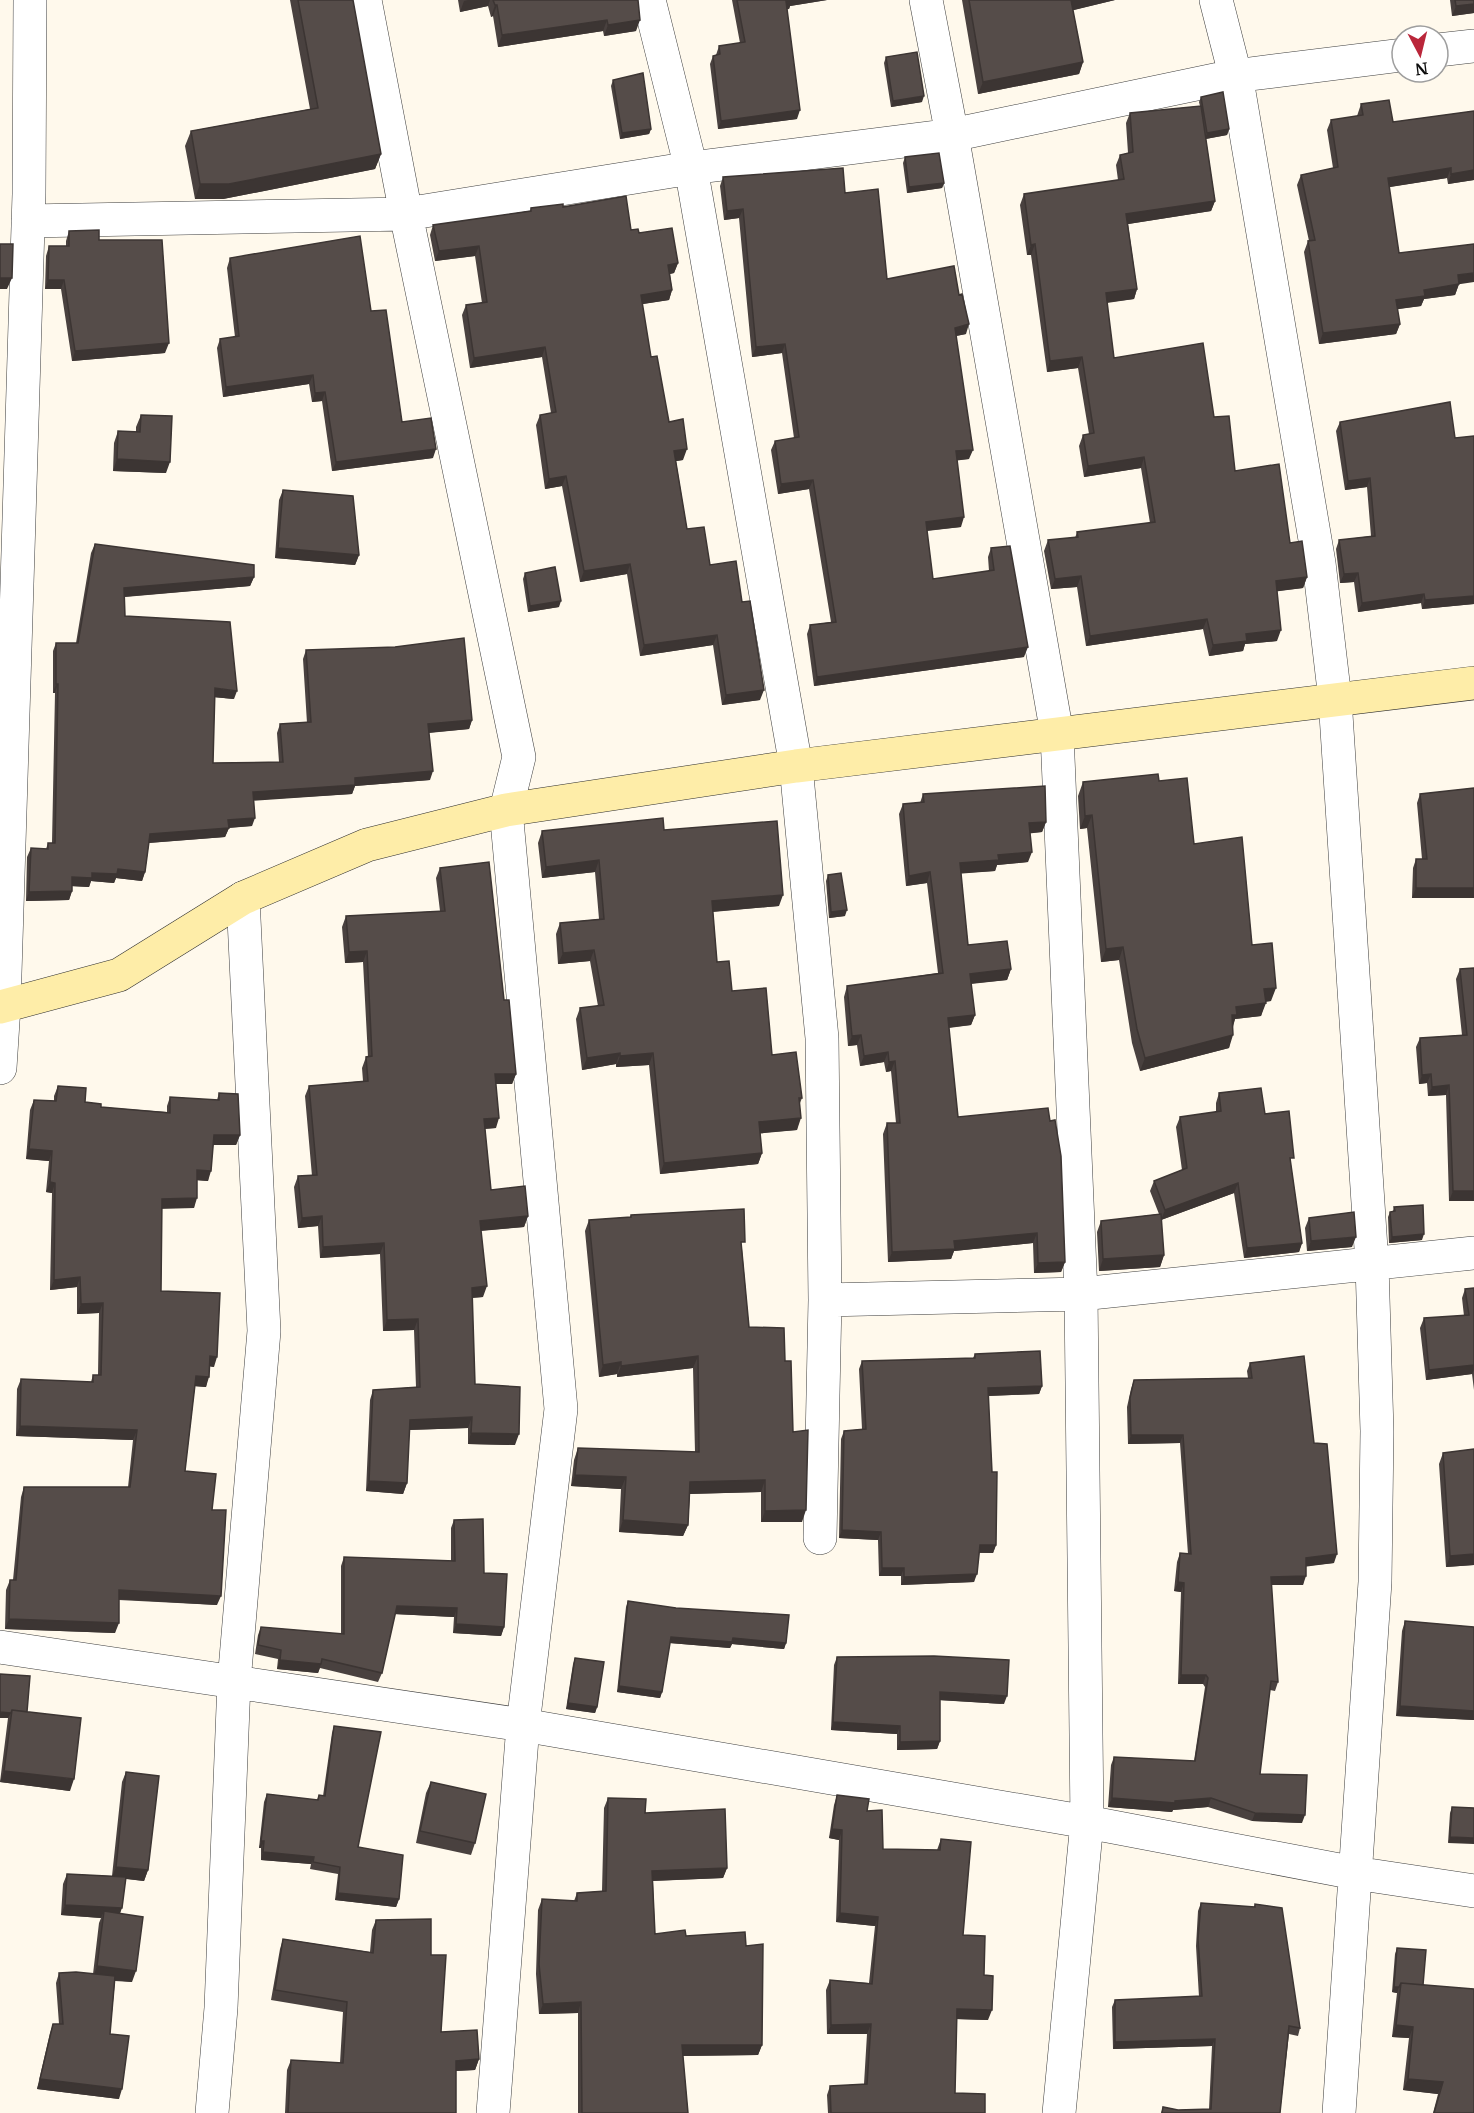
<svg xmlns="http://www.w3.org/2000/svg" width="1474" height="2113" font-family="Merriweather,serif">
<style>
.lines{fill:none;stroke-linecap:round;stroke-linejoin:round}
.minor-casing{stroke:#3f3f3f;stroke-width:34}
.secondary-casing{stroke:#2e2e2e;stroke-width:34}
.minor{stroke:#fff;stroke-width:33}
.secondary{stroke:#feeda8;stroke-width:33}
.wall{fill:#49413f}
.shaded-wall{fill:#3c3533}
.building{fill:#554c49;stroke:#3c3533;stroke-width:1.5}
</style>
<rect width="100%" height="100%" fill="#fff9ec"/>
<g class="lines">
<defs>
<path id="minor" d="M365,0L406,214L519,757L506,810L561,1409L523,1725L493,2113
M649,0L691,168L796,766L822,1038L825,1300L820,1538
M926,0L952,135L1057,734L1081,1294L1087,1822L1059,2113
M1216,0L1238,86L1319,563L1335,699L1372,1264L1377,1431L1375,1582L1339,2113
M1438,50L1474,46
M28,221L406,214L691,168L952,135L1234,76L1402,55
M0,1068L4,1006L29,194L30,0
M825,1300L1081,1294L1474,1253
M0,1647L523,1725L1087,1822L1355,1873L1474,1891
M212,2113L221,2008L234,1682L264,1331L243,898"/>
<path id="secondary" d="M0,1007L119,975L243,898L367,845L506,810L796,766L1474,683"/>
</defs>
<!-- minor casing -->
<use href="#minor" class="minor-casing"/>
<!-- secondary casing -->
<use href="#secondary" class="secondary-casing"/>
<!-- minor -->
<use href="#minor" class="minor"/>
<!-- secondary -->
<use href="#secondary" class="secondary"/>
</g>
<!-- wall -->
<path class="wall" d="M290,0H353L381,154L375,169L223,199H195L185,146L191,131L310,109Z
M458,0H638L636,31L604,36L603,31L498,47L493,16L491,17L488,6L460,12Z
M732,0H827L790,6L789,9H787L797,119L718,129L710,64L713,56L716,55L719,46L740,43Z
M962,0H1115L1073,10L1083,62L1079,74L978,94Z
M1450,0H1474V13L1452,16Z
M886,57L922,102L891,107L884,63Z
M613,80L651,129L649,134L620,139L611,86Z
M1201,97L1229,129L1227,135L1206,139L1215,201L1211,211L1128,224L1137,289L1134,299L1107,303L1114,358L1214,417L1235,471L1290,543L1307,577L1303,588L1277,591V641L1245,644L1243,651L1209,656L1203,629L1086,646L1077,587L1051,589L1044,551L1048,540L1075,538L1077,532L1150,523L1141,468L1084,477L1079,446L1083,435L1089,434L1078,368L1047,372L1031,255H1027L1020,205L1024,194L1118,180L1116,165L1120,155L1128,153L1126,123L1130,113L1200,106L1199,102Z
M1361,104L1393,122L1474,111V180L1448,184L1447,178L1389,187L1399,253L1459,284L1455,295L1424,299L1421,306L1397,309L1400,324L1396,334L1319,344L1304,252L1308,241H1309L1297,185L1301,175L1333,168L1327,130L1331,120L1357,116Z
M905,157L944,183L942,188L907,193L903,163Z
M723,177L845,193L887,279L966,334L956,336L969,459L957,460L961,527L927,531L933,579L989,571L988,557L991,548L1024,657L814,686L807,634L810,625L831,622L809,489L778,494L771,450L775,441L794,438L782,353L752,357L739,218L724,220L720,186Z
M563,207L639,233L678,263L674,273L670,274L672,290L669,300L642,304L651,357L669,422L683,460L676,461L687,529L710,565L742,602L760,700L722,705L713,645L640,656L627,574L580,582L562,486L545,489L536,425L540,415L551,413L542,357L470,368L462,315L466,305L482,303L475,256L435,261L430,235L433,225L530,211L531,208Z
M69,231L99,240L165,353L72,361L61,289H45L46,256L49,246H66V241Z
M230,258L371,311L402,422L433,458L332,471L322,401L312,402L309,384L223,397L217,348L220,339L235,337L227,268Z
M141,415L166,473L113,471L114,443L118,431L136,432V427Z
M1340,422L1455,438L1474,436V604L1422,609L1421,603L1358,612L1354,582L1340,583L1336,549L1339,540L1371,536L1367,487L1345,490L1336,431Z
M283,490L359,555L355,565L275,558L279,500Z
M95,544L254,577L250,586L125,597V616L234,699L214,697L213,763L279,762L277,733L280,724L307,723L303,659L306,650L472,720L469,729L429,733L430,780L355,786L352,794L254,800L252,826L229,828L225,837L149,843L145,872L142,881L116,878L114,883L91,881L89,887L72,886V891L69,900L26,901L27,857L31,848L46,849L48,843H52L55,693H53V651L56,643H76L91,553Z
M525,573L559,607L528,612L523,579Z
M1159,781L1252,945L1271,1001L1265,1002L1261,1016L1235,1019L1233,1027L1229,1048L1140,1071L1132,1043L1119,960L1101,962L1087,828L1080,829L1078,796L1083,782Z
M1474,788V898H1412L1413,868L1416,859H1422L1417,803L1420,794Z
M923,794L1046,822L1042,832L1030,833L1028,862L997,865L995,871L961,873L968,945L1011,969L1007,980L971,984L975,1015L971,1025L949,1028L958,1117L1065,1262L1061,1272L1034,1273L1033,1243L954,1251L951,1259L888,1262L883,1134L887,1123H896L891,1071L886,1072L884,1062L860,1066L857,1045L848,1046L844,997L847,986L938,973L927,883L906,886L899,814L903,804L920,803Z
M664,830L779,906L713,912L717,962L732,991L772,1055L802,1098L800,1103L797,1130L760,1133L762,1153L758,1164L660,1174L649,1065L616,1067V1064L582,1070L576,1019L580,1008L598,1006L590,961L558,964L556,934L560,923L599,919L595,872L542,878L538,843L542,831Z
M440,868L504,1000L516,1074L512,1084H496V1128L485,1129L491,1190L528,1216L524,1227L481,1231L483,1297L472,1298L475,1384L515,1445L468,1444V1428L409,1430L407,1483L403,1494L366,1491L370,1400L373,1390L416,1387L414,1330L383,1331L380,1254L320,1258L318,1226L298,1228L294,1187L298,1176H312L305,1096L309,1086L363,1081L362,1068L366,1057H368L363,962L345,963L342,927L346,916L440,911L436,878Z
M828,875L845,916L829,918L826,881Z
M1474,968V1201H1449L1446,1095L1428,1096L1427,1083L1419,1084L1416,1047L1420,1038L1462,1035L1456,979L1460,969Z
M58,1086L85,1102L101,1107L167,1112V1106L170,1097L217,1100L219,1093L240,1135L236,1145H213L208,1181L197,1180L194,1208H162L161,1291L214,1367L210,1366L206,1387L195,1386L185,1471L212,1510L217,1605L119,1600L115,1633L5,1629L6,1590L10,1580H13L21,1497L24,1487H128L133,1440L16,1436L17,1389L21,1379L91,1382L93,1375H98L99,1313L77,1314V1287L50,1290L52,1193L46,1192L49,1161L26,1159L30,1110L34,1100L54,1101V1096Z
M1219,1093L1265,1114L1291,1165L1302,1243L1299,1252L1244,1258L1234,1193L1161,1220L1164,1255L1160,1267L1099,1271L1097,1232L1101,1221L1159,1214L1150,1191L1154,1181L1182,1170L1176,1127L1180,1117L1216,1112V1103Z
M1394,1207L1422,1240L1389,1243L1388,1217L1390,1212L1393,1211Z
M631,1215L742,1249L749,1327L785,1361L802,1522H761V1492L690,1494L688,1525L683,1536L619,1532L621,1489L571,1486L574,1460L578,1448L695,1452L693,1368L617,1377V1374L599,1377L585,1231L589,1220L630,1217Z
M1309,1218L1352,1247L1307,1251L1305,1228Z
M1474,1288V1390L1472,1374L1426,1380L1420,1328L1424,1318L1464,1316L1462,1298L1465,1289Z
M975,1354L1042,1386L1039,1394L988,1396L992,1472L996,1545L993,1553H979L974,1582L901,1585V1576H879L878,1540L839,1538L841,1439L844,1431L862,1429L859,1369L862,1361L973,1358Z
M1250,1363L1314,1443L1334,1563L1306,1566L1303,1585H1271L1278,1682L1275,1691L1270,1690L1260,1774L1302,1823L1252,1821L1208,1807L1173,1810L1172,1812L1108,1807L1111,1765L1114,1757L1194,1761L1205,1687L1203,1684H1178L1181,1592L1174,1591L1177,1562L1180,1553L1188,1554L1180,1443L1128,1444L1127,1407L1131,1389L1134,1380L1248,1378L1247,1371Z
M1474,1449V1565L1446,1567L1439,1464L1443,1453Z
M454,1520L484,1573L504,1627L501,1636L453,1633L454,1617L395,1614L382,1673L378,1682L320,1668L318,1673L277,1669L278,1659L255,1654L258,1635L261,1627L341,1634V1566L344,1557L451,1561V1528Z
M628,1601L786,1643L784,1649L732,1644L730,1648L670,1643L662,1692L660,1698L617,1692L626,1607Z
M1405,1621L1474,1627V1720L1396,1716L1402,1631Z
M837,1657L1004,1704L940,1700V1741L937,1749L897,1750V1734L831,1730L834,1665Z
M575,1658L597,1707L595,1713L566,1709L573,1664Z
M0,1674L27,1712L70,1791L0,1782L8,1718Z
M334,1726L358,1847L399,1899L396,1907L335,1900L338,1874L310,1869L311,1864L261,1860V1848H259L264,1802L267,1794L317,1800L319,1795L323,1796L332,1733Z
M126,1772L148,1870L144,1881L126,1879L120,1913L132,1982L115,1981L110,2034L119,2099L37,2089L50,2033L53,2024H59L56,1983L59,1973L93,1974L99,1923L101,1918L61,1915L63,1884L67,1874L112,1876L122,1782Z
M431,1782L475,1843L471,1855L416,1843L426,1793Z
M837,1795L867,1811L883,1849L937,1850L941,1839L963,1935L984,1975L988,2020L957,2019L955,2093L985,2113H828L827,2095L830,2086L864,2084L867,2034H827L826,1990L830,1980L869,1983L875,1926L836,1922L839,1840L829,1838L834,1805Z
M608,1798L645,1813L727,1868L723,1878L653,1881L655,1934L686,1936L746,1946L762,2045L758,2055L683,2056L688,2113H578V2013L539,2014L536,1974L538,1910L542,1899L574,1901L577,1893L602,1891L604,1808Z
M1452,1807L1474,1808L1448,1843L1450,1813Z
M1201,1903L1254,1907L1255,1904L1300,2028L1298,2036L1289,2034L1280,2113H1161L1163,2107L1178,2110L1209,2109L1212,2046L1113,2049L1112,2007L1115,2000L1199,1997L1196,1946L1198,1911Z
M376,1920L431,1955L441,2032L479,2059L475,2070L456,2071V2113H285L287,2070L291,2060L340,2063L343,2012L271,2000L280,1949L283,1939L370,1952L372,1930Z
M1397,1948L1423,1985L1474,2113H1433L1438,2094L1403,2090L1409,2038L1392,2037L1397,1993L1392,1992L1395,1954Z"/>
<!-- shaded-wall -->
<path class="shaded-wall" d="M468,0H490L488,6L460,12L464,1Z
M791,0H827L790,6L789,9L783,10L786,1Z
M1071,0H1115L1066,12Z
M1474,4V13L1452,16L1456,6Z
M495,5H497L493,16L491,17Z
M607,20L603,31L498,47L502,35Z
M640,20L636,31L604,36L608,25Z
M1083,62L1079,74L978,94L983,82Z
M924,96L922,102L891,107L893,101Z
M800,110L797,119L718,129L721,121Z
M651,129L649,134L620,139L622,133Z
M1229,129L1227,135L1205,139L1207,133Z
M381,154L375,169L223,199H195L200,184Z
M1451,168L1447,178L1384,188L1388,178Z
M1474,170V180L1448,184L1451,174Z
M944,183L942,188L907,193L909,187Z
M1215,201L1211,211L1122,225L1126,214Z
M743,209L739,218L724,220L727,211Z
M1035,244L1031,255H1027L1031,245Z
M479,246L475,256L435,261L439,251Z
M678,263L674,273L664,275L668,265Z
M1474,273V282L1454,285L1458,275Z
M0,278H12L7,289H0Z
M48,280H64L61,289H45Z
M1459,284L1455,295L1424,299L1421,306L1392,310L1396,300L1424,290Z
M1137,289L1134,299L1102,303L1106,293Z
M672,290L669,300L637,305L641,295Z
M969,324L966,334L951,337L955,328Z
M1400,324L1396,334L1319,344L1323,333Z
M169,343L165,353L72,361L75,351Z
M785,344L782,353L752,357L756,347Z
M545,347L542,357L470,368L474,358Z
M1082,357L1078,368L1047,372L1050,361Z
M313,375L309,384L223,397L226,387Z
M325,392L322,401L312,402L315,393Z
M436,449L433,458L332,471L336,462Z
M687,449L683,460L670,462L674,451Z
M973,450L969,459L953,461L956,451Z
M1144,457L1141,468L1084,477L1088,466Z
M117,459L170,462L166,473L113,471Z
M566,476L562,486L545,489L549,479Z
M1370,478L1367,487L1345,490L1348,481Z
M813,480L809,489L778,494L781,484Z
M964,517L961,527L923,531L926,522Z
M278,548L359,555L355,565L275,558Z
M630,564L627,574L580,582L584,571Z
M1358,573L1354,582L1340,583L1344,574Z
M1081,576L1077,587L1051,589L1055,579Z
M254,577L250,586L121,597L124,588Z
M1307,577L1303,588L1272,592L1276,581Z
M1424,594L1421,603L1358,612L1362,603Z
M1474,596V604L1422,609L1425,600Z
M561,601L559,607L528,612L530,606Z
M1207,619L1203,629L1086,646L1090,636Z
M1281,630L1277,641L1245,644L1243,651L1209,656L1213,645L1246,634Z
M717,635L713,645L640,656L644,645Z
M1028,647L1024,657L814,686L817,677Z
M56,684H58L55,693H53Z
M215,688L237,691L234,699L212,697Z
M764,690L760,700L722,705L726,695Z
M472,720L469,729L425,733L428,724Z
M433,771L430,780L355,786L352,794L250,801L253,792L355,778Z
M1092,815L1087,828L1080,829L1085,816Z
M255,818L252,826L225,828L228,820Z
M1046,822L1042,832L1025,834L1029,823Z
M229,828L225,837L147,843L150,834Z
M1032,852L1028,862L997,865L995,871L956,874L960,863L998,855Z
M599,860L595,872L542,878L546,867Z
M118,869L145,872L142,881L116,878L114,883L91,881L89,887L69,886L72,877L92,873Z
M930,872L927,883L906,886L909,876Z
M1416,888H1474V898H1412Z
M72,891L69,900L26,901L29,892Z
M783,895L779,906L708,912L712,901Z
M847,910L845,916L829,918L831,912Z
M1123,947L1119,960L1101,962L1106,949Z
M594,950L590,961L558,964L563,953Z
M367,951L363,962L345,963L349,952Z
M1011,969L1007,980L966,984L970,974Z
M1276,988L1271,1001L1259,1002L1264,989Z
M1266,1003L1261,1016L1235,1019L1232,1028V1015L1236,1007Z
M975,1015L971,1025L944,1028L948,1018Z
M861,1035L857,1045L848,1046L852,1036Z
M1233,1035L1229,1048L1140,1071L1145,1058Z
M888,1052L884,1062L860,1066L864,1056Z
M620,1053L616,1064L582,1070L587,1058Z
M653,1053L649,1065L616,1067L620,1056Z
M895,1061L891,1071L886,1072L889,1062Z
M495,1074H516L512,1084H491Z
M1431,1074L1427,1083L1419,1084L1422,1075Z
M1449,1085L1446,1095L1428,1096L1432,1087Z
M499,1118L496,1128L480,1129L484,1119Z
M801,1118L797,1130L755,1134L759,1122Z
M214,1135H240L236,1145H210Z
M29,1149L52,1151L49,1161L26,1159Z
M762,1153L758,1164L660,1174L664,1163Z
M197,1170L211,1171L208,1181L193,1180Z
M50,1182L55,1183L52,1193L46,1192Z
M1238,1183L1234,1193L1161,1220L1165,1210Z
M1453,1191H1474V1201H1449Z
M197,1198L194,1208L158,1209L162,1199Z
M322,1216L318,1226L298,1228L302,1218Z
M528,1216L524,1227L476,1231L480,1221Z
M1037,1233L1033,1243L954,1251L951,1259L888,1262L892,1252L954,1241Z
M1424,1234L1422,1240L1389,1243L1392,1237Z
M1356,1237L1352,1247L1307,1251L1311,1241Z
M384,1243L380,1254L320,1258L323,1247Z
M1302,1243L1299,1252L1244,1258L1247,1248Z
M1164,1255L1160,1267L1099,1271L1103,1259Z
M1065,1262L1061,1272L1034,1273L1038,1263Z
M80,1277L77,1287L50,1290L54,1280Z
M487,1286L483,1297L468,1298L472,1288Z
M103,1303L99,1313L77,1314L81,1304Z
M418,1319L414,1330L383,1331L387,1320Z
M210,1356L217,1357L214,1367L206,1366Z
M698,1356L693,1368L617,1377L621,1366Z
M621,1362L617,1374L599,1377L603,1365Z
M1474,1365V1370L1472,1374L1426,1380L1429,1370Z
M196,1376L209,1377L206,1387L192,1386Z
M1042,1386L1039,1394L985,1396L988,1388Z
M472,1417L468,1428L406,1430L410,1420Z
M20,1426L137,1430L133,1440L16,1436Z
M471,1433L519,1434L515,1445L468,1444Z
M1131,1435H1183L1180,1443L1128,1444Z
M575,1475L626,1477L621,1489L571,1486Z
M765,1480L761,1492L686,1494L690,1482Z
M369,1481L407,1483L403,1494L366,1491Z
M806,1510L802,1522H761L765,1511Z
M623,1520L688,1525L683,1536L619,1532Z
M842,1530L881,1532L878,1540L839,1538Z
M980,1545H996L993,1553L977,1552Z
M1337,1554L1334,1563L1303,1567L1306,1558Z
M1474,1554V1565L1446,1567L1450,1556Z
M882,1568H904L901,1576H879Z
M977,1574L974,1582L901,1585L904,1577Z
M1306,1576L1303,1585H1267L1271,1577Z
M1178,1582L1184,1583L1181,1592L1174,1591Z
M119,1590L221,1596L217,1605L115,1599Z
M397,1606L457,1608L454,1617L393,1614Z
M9,1619L119,1623L115,1633L5,1629Z
M456,1624L504,1627L501,1636L453,1633Z
M671,1637L733,1638L786,1643L784,1649L732,1644L730,1648L669,1643Z
M280,1660L321,1664L318,1673L277,1669Z
M1181,1675H1206L1203,1684H1178Z
M619,1686L662,1692L660,1698L617,1692Z
M940,1692L1007,1696L1004,1704L937,1700Z
M568,1703L597,1707L595,1713L566,1709Z
M1400,1706L1474,1711V1720L1396,1716Z
M0,1712L11,1713L8,1718H0Z
M833,1722L900,1726L897,1734L831,1730Z
M940,1741L937,1749L897,1750L900,1742Z
M4,1771L74,1779L70,1791L0,1782Z
M1112,1798L1175,1801L1211,1798L1208,1807L1173,1810L1172,1812L1108,1807Z
M1255,1813L1305,1815L1302,1823L1252,1821Z
M832,1829L842,1830L839,1840L829,1838Z
M1450,1837L1474,1838V1844L1448,1843Z
M261,1841H264L261,1848H259Z
M263,1852L314,1857L311,1864L261,1860Z
M116,1867L148,1870L144,1881L112,1877Z
M727,1868L723,1878L648,1881L652,1871Z
M338,1893L399,1899L396,1907L335,1900Z
M65,1905L122,1908L118,1919L104,1911L101,1918L61,1915Z
M840,1913L878,1917L875,1926L836,1922Z
M97,1966L136,1971L132,1982L93,1978Z
M1394,1987H1399L1397,1993L1392,1992Z
M581,2002L578,2013L539,2014L543,2004Z
M957,2009L992,2010L988,2020L954,2019Z
M871,2024L867,2034H827L831,2025Z
M1396,2025L1413,2027L1409,2038L1392,2037Z
M1215,2039L1212,2046L1113,2049L1115,2042Z
M682,2045H762L758,2055L678,2056Z
M479,2059L475,2070L452,2071L456,2061Z
M40,2079L122,2089L119,2099L37,2089Z
M1408,2079L1443,2082L1438,2094L1403,2090Z"/>
<!-- building -->
<path class="building" d="M298,0H353L381,154L229,184H200L191,131L318,108Z
M493,0H638L640,20L608,25L607,20L502,35L497,5H495Z
M737,0H792L786,1L800,110L721,121L713,56L720,54L719,46L745,42Z
M969,0H1071L1083,62L983,82Z
M1455,0H1474V4L1456,6Z
M917,52L924,96L893,101L886,57Z
M643,73L651,129L622,133L613,80Z
M1223,92L1229,129L1207,133L1201,97Z
M1389,100L1393,122L1474,111V170L1451,174V168L1388,178L1399,253L1474,244V273L1458,275L1459,284L1424,290L1425,296L1396,300L1400,324L1323,333L1308,241L1315,240L1301,175L1338,167L1331,120L1363,115L1361,104Z
M1201,106L1215,201L1126,214L1137,289L1106,293L1114,358L1203,343L1214,417L1229,416L1235,471L1279,464L1290,543L1302,541L1307,577L1276,581L1281,630L1246,634L1247,641L1213,645L1207,619L1090,636L1081,576L1055,579L1048,540L1078,537L1077,532L1155,522L1144,457L1088,466L1083,435L1094,433L1082,357L1050,361L1035,244L1031,245L1024,194L1124,179L1120,155L1133,152L1130,113Z
M939,153L944,183L909,187L905,157Z
M843,168L845,193L878,189L887,279L954,266L959,295L962,294L969,324L955,328L973,450L956,451L964,517L926,522L933,579L994,570L991,548L1010,546L1028,647L817,677L810,625L836,622L813,480L781,484L775,441L799,437L785,344L756,347L743,209L727,211L723,177Z
M626,196L631,230L638,229L639,233L672,228L678,263L668,265L672,290L641,295L651,357L657,356L669,422L683,419L687,449L674,451L687,529L704,527L710,565L736,561L742,602L750,601L764,690L726,695L717,635L644,645L630,564L584,571L566,476L549,479L540,415L556,412L545,347L474,358L466,305L487,302L479,246L439,251L433,225L531,211V208L563,204V207Z
M99,230V240H162L169,343L75,351L64,280H48L49,246H69V231Z
M360,236L371,311L386,310L402,422L431,418L436,449L336,462L325,392L315,393L313,375L226,387L220,339L239,336L230,258Z
M0,244H13L12,278H0Z
M1450,402L1455,438L1474,436V596L1425,600L1424,594L1362,603L1358,573L1344,574L1339,540L1375,536L1370,478L1348,481L1340,422Z
M141,415L172,416L170,462L117,459L118,431L140,432Z
M283,490L353,496L359,555L278,548Z
M95,544L254,565V577L124,588L125,616L230,622L237,691L215,688L213,763L283,762L280,724L311,722L306,650L395,647L464,638L472,720L428,724L433,771L355,778V785L253,792L255,818L228,820L229,828L150,834L145,872L118,869L117,874L92,873V878L72,877V891L29,892L31,848L48,849V843H55L58,684H56V643H78Z
M555,567L561,601L530,606L525,573Z
M1158,774L1159,781L1187,778L1194,844L1242,837L1252,945L1272,943L1276,988L1264,989L1266,1003L1236,1007L1237,1015H1232L1233,1035L1145,1058L1137,1029L1123,947L1106,949L1092,815L1085,816L1083,782Z
M1045,786L1046,822L1029,823L1032,852L998,855L999,860L960,863L968,945L1007,941L1011,969L970,974L975,1015L948,1018L958,1117L1048,1108L1050,1121L1055,1120L1061,1156L1065,1262L1038,1263L1037,1233L954,1241L955,1249L892,1252L887,1123H900L895,1061L889,1062L888,1052L864,1056L861,1035L852,1036L847,986L943,973L930,872L909,876L903,804L924,802L923,794Z
M1474,788V888H1416V859H1427L1420,794Z
M663,818L664,830L777,821L783,895L712,901L717,962L729,961L732,991L766,988L772,1055L796,1052L802,1098H799L801,1118L759,1122L762,1153L664,1163L653,1053L620,1056V1053L587,1058L580,1008L604,1005L594,950L563,953L560,923L604,919L599,860L546,867L542,831Z
M489,862L504,1000H509L516,1074H495L499,1118L484,1119L491,1190L525,1186L528,1216L480,1221L487,1286L472,1288L475,1384L520,1387L519,1434L471,1433L472,1417L410,1420L407,1483L369,1481L373,1390L420,1387L418,1319L387,1320L384,1243L323,1247L322,1216L302,1218L298,1176L317,1175L309,1086L368,1081L366,1057L372,1056L367,951L349,952L346,916L445,911L440,868Z
M841,873L847,910L831,912L828,875Z
M1474,968V1191H1453L1449,1085L1432,1087L1431,1074L1422,1075L1420,1038L1467,1035L1460,969Z
M58,1086L86,1088L85,1102L101,1104V1107L170,1113V1097L219,1100V1093L238,1094L240,1135H214L211,1171L197,1170V1198L162,1199L161,1291L220,1293L217,1357L210,1356L209,1377L196,1376L185,1471L216,1474L212,1510H226L221,1596L119,1590V1623L9,1619L10,1580H16L24,1487H130L137,1430L20,1426L21,1379L93,1382V1375H101L103,1303L81,1304L80,1277L54,1280L55,1183L50,1182L52,1151L29,1149L34,1100L56,1101Z
M1261,1088L1265,1114L1289,1111L1294,1158H1290L1302,1243L1247,1248L1238,1183L1165,1210L1154,1181L1187,1168L1180,1117L1221,1111L1219,1093Z
M1423,1205L1424,1234L1392,1237L1390,1212L1395,1211L1394,1207Z
M744,1209L745,1242H741L749,1327L784,1328L785,1361H791L793,1432L808,1430L806,1510L765,1511V1480L690,1482L688,1525L623,1520L626,1477L575,1475L578,1448L699,1452L698,1356L621,1366V1362L603,1365L589,1220L631,1217V1215Z
M1354,1212L1356,1237L1311,1241L1309,1218Z
M1161,1214L1164,1255L1103,1259L1101,1221Z
M1474,1288V1365L1429,1370L1424,1318L1469,1315L1465,1289Z
M1040,1351L1042,1386L988,1388L992,1472H997L996,1545H980L977,1574L904,1577V1568H882L881,1532L842,1530L844,1431L866,1429L862,1361L975,1358V1354Z
M1304,1356L1314,1443L1327,1444L1337,1554L1306,1558V1576L1271,1577L1278,1682L1271,1681L1260,1774L1307,1775L1305,1815L1255,1813L1211,1798L1175,1801V1803L1112,1798L1114,1757L1195,1761L1208,1678L1206,1675H1181L1184,1583L1178,1582L1180,1553L1191,1554L1183,1435H1131L1130,1398L1134,1380L1252,1378L1250,1363Z
M1474,1449V1554L1450,1556L1443,1453Z
M483,1519L484,1573L507,1574L504,1627L456,1624L457,1608L397,1606L382,1673L322,1659L321,1664L280,1660L281,1650L258,1645L261,1627L344,1634V1557L455,1561L454,1520Z
M628,1601L676,1608L789,1615L786,1643L733,1638L732,1642L671,1637L662,1692L619,1686Z
M1405,1621L1474,1627V1711L1400,1706Z
M934,1656L1009,1660L1007,1696L940,1692V1741L900,1742V1726L833,1722L837,1657Z
M575,1658L604,1662L597,1707L568,1703Z
M0,1674L30,1676L27,1712L12,1710L11,1713L0,1712Z
M12,1710L81,1718L74,1779L4,1771Z
M334,1726L381,1732L358,1847L403,1855L399,1899L338,1893L340,1867L313,1862L314,1857L263,1852L264,1841H261L267,1794L318,1800L319,1795L325,1796Z
M126,1772L159,1776L148,1870L116,1867Z
M431,1782L486,1794L475,1843L420,1831Z
M837,1795L869,1799L867,1811L882,1810L883,1849L940,1850L941,1839L971,1842L963,1935L985,1936L984,1975L993,1976L992,2010L957,2009L955,2093L985,2094V2113H831L830,2086L867,2084L871,2024L831,2025L830,1980L872,1984L878,1917L840,1913L842,1830L832,1829Z
M608,1798L646,1799L645,1813L725,1809L727,1868L652,1871L655,1934L685,1930L686,1936L745,1932L746,1946L763,1944L762,2045H682L688,2113H582L581,2002L543,2004L539,1964L542,1899L577,1901V1893L606,1891Z
M1452,1807L1474,1808V1838L1450,1837Z
M67,1874L126,1877L122,1908L65,1905Z
M1201,1903L1255,1907V1904L1282,1908L1300,2028L1289,2026L1280,2113H1162L1163,2107L1178,2110L1211,2109L1215,2039L1115,2042V2000L1202,1996L1198,1939Z
M104,1911L143,1917L136,1971L97,1966Z
M431,1919V1955H446L441,2032L477,2030L479,2059L456,2061V2113H288L291,2060L343,2063L347,2002L275,1990L283,1939L373,1953L376,1920Z
M1397,1948L1426,1950L1423,1985L1401,1983L1399,1987H1394Z
M76,1972L115,1976L110,2034L129,2036L122,2089L40,2079L53,2024H63L59,1973Z
M1401,1983L1474,1989V2113H1434L1443,2082L1408,2079L1413,2027L1396,2025Z"/>
<!-- north arrow -->
<g transform="translate(1420 54) rotate(173)"><circle r="28" fill="#ffffff" stroke="#9e9e9e" stroke-width="1.5"/>
<path d="M0-4.5L10 22L0 15L-10 22Z" fill="#ba263a"/>
<text y="-9" font-size="16" font-weight="bold" text-anchor="middle" fill="#0c0c0c">N</text>
</g>
</svg>
